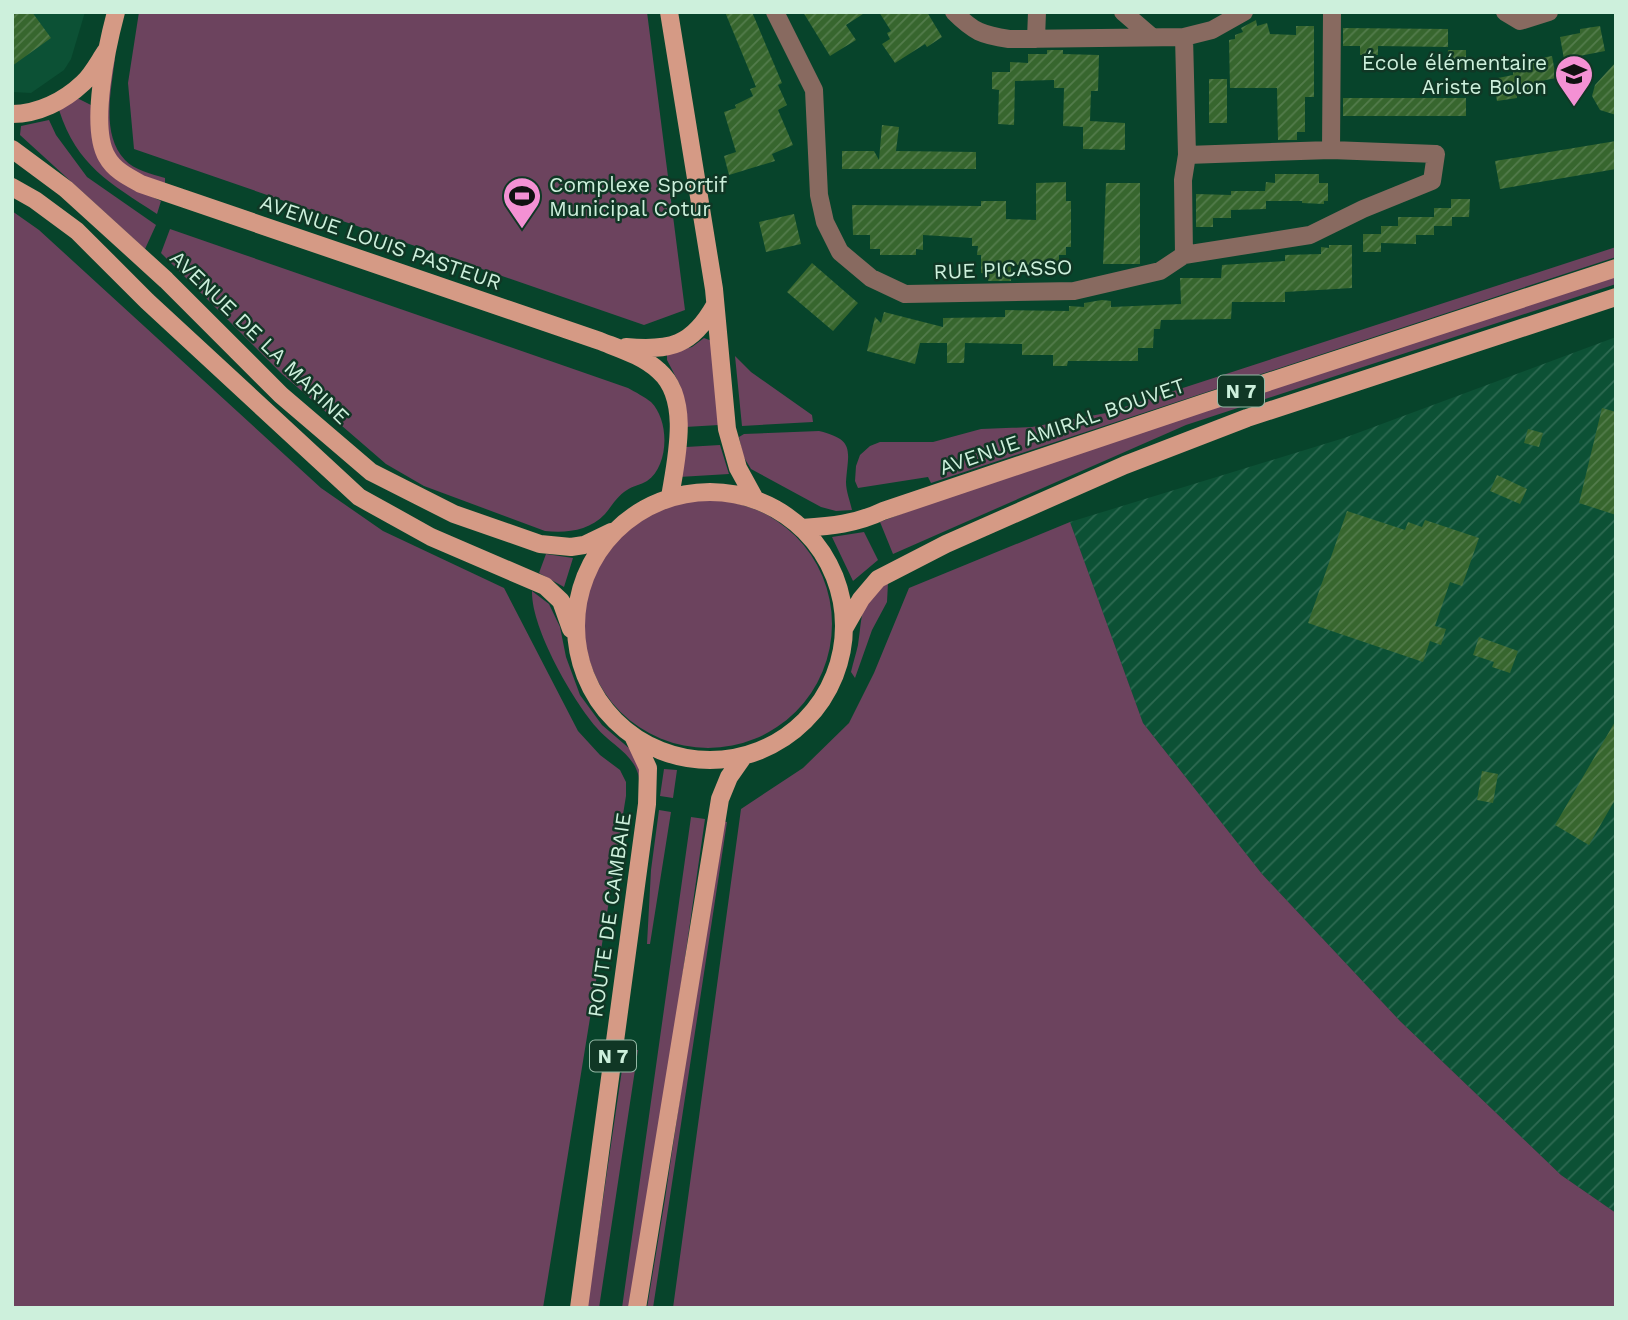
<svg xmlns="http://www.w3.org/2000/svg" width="1628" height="1320" font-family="'Work Sans',sans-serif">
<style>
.built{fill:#0c5135}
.industrial{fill:url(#industrial-furrows)}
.grass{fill:#6c435e}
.building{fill:url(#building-hatch)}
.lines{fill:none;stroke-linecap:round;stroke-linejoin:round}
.minor{stroke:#886a60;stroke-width:18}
.major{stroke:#d59a85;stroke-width:18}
.labels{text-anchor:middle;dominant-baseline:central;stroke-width:5;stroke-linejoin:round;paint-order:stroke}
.shield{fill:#103725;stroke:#94b8a5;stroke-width:2}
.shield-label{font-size:19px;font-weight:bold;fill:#cdf0dc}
.poi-label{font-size:21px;fill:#cdf0dc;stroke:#103725;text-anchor:end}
.street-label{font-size:21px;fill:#cdf0dc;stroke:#103725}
</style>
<defs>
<pattern id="industrial-furrows" width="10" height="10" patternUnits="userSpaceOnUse" patternTransform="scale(1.75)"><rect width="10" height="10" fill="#0c5135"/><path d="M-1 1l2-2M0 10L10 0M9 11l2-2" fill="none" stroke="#2e6a52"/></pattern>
<pattern id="building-hatch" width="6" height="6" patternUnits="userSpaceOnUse" patternTransform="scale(1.75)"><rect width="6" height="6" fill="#37662e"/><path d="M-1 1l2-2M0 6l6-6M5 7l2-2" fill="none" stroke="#537c4c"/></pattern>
</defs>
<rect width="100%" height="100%" fill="#07442b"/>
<!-- built -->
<path class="built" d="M12,12H85L71,59L64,70L31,93L12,92Z"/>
<!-- industrial -->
<path class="industrial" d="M1616,337V1213L1561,1175L1400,1021L1262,874L1143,723L1070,522L1344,438Z"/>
<!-- grass -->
<path class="grass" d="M139,12H647L685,310L644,325L134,149L128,83Z
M115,57C112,88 100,134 125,160C134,170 152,174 165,178V186L121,167L102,128L108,77Z
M77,98L91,105C90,170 107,174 161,201L157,214C110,183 77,166 59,110Z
M49,120L56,135L87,177L156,225L145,249L20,135L21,126Z
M12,211L39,230L321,488L383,531L504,588L578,731L600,755L620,770L626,782V796L543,1308H12Z
M170,229L628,388C635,392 645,397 651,402C670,421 669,466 647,481C641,485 632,486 627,490C617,496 612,506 605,514C589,531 567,533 545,531L424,486L386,464L282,374L161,253Z
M1616,247V257L931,483L928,477L858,488L855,481L856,466L860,455L870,446L880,442H933L981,429L1032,427L1106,413Z
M1616,274V284L1186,425L893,554L880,522L972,487Z
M704,338L712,341L719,425L685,427L680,385L667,360V354L692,347Z
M735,356L751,372L812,415L813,422L742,426Z
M819,431C856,440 848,451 846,482C846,491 850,501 852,510L836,511L821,507L751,469L743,456L739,437L744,434Z
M720,445L729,474L679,477L686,447Z
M584 624a124 124 0 1 1 248 0a124 124 0 1 1-248 0Z
M1070,522L1143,723L1262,874L1400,1021L1561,1175L1616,1213V1308H673L741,809L803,768L849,723L874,673L909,588Z
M864,532L878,560L853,581L832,537Z
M546,554L573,558L564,587L539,573Z
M888,583L887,602L872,630L855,678L851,672C853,663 856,654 858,645C863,615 858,601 888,583Z
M532,591L549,604L560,627L566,657L580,695L602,725L637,755L643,770L640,792C639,786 640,777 637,771C631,753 608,742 596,727C572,699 531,628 532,591Z
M664,769L677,770L673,798L660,796Z
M659,810L671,812L650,944H647L651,870Z
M691,817L705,819L671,1055L629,1308H622Z
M721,821L727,822L653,1308H647L665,1199Z
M625,1049L638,1050L599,1308H587Z"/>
<!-- building -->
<path class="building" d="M12,12H32L51,38L12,66Z
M725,12H752L782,83L778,85L787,105L778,110L793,145L772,154L775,161L729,175L724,156L736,152L724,112L736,108L735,105L753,96L750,89L756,87Z
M803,12H866L846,25L856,40L830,56Z
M879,12H927L942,37L927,47L925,44L895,63L882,44L890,39L887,33L891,31Z
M1256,20L1257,26L1267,23L1270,34L1296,35V26H1314V97H1305V132H1297V140H1278L1277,88H1230L1229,40L1235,39V35L1243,32L1241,28Z
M1600,26L1605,51L1564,59L1560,37L1580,33V29Z
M1343,28L1448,29V47L1378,46V55H1360V46H1343Z
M1047,50H1063V54L1099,55L1098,91H1091L1090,121L1125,123V150L1083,149V127L1063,126L1064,88H1054V80L1015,81L1014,125L998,124L999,90L992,89V72H1010V62L1028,63V54H1047Z
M1448,50H1466V68H1447Z
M1552,56L1556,78L1536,82V88L1517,92V98L1497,101L1493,79L1513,75V70L1532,66L1531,60Z
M1616,62V115L1600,110L1592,96L1595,85Z
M1209,79H1227V123H1209Z
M1343,98H1466V116H1343Z
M882,125L899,127L896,151L976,152V169H842V151H874L879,160Z
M1616,141V169L1500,189L1495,161Z
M1275,174H1319V183H1328V201H1324V204L1302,203V201H1266V209L1231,210V218H1213V227H1196V194L1231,195V191H1265L1266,182L1275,183Z
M1066,182V201H1071V247H1066V255H1059V264L1011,265V281H988V274L981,273V255H977L978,246H972V238L923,235V250L916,249V255H880V249H870V235H853L852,205L981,206V201H1006V219L1036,220V183Z
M1106,183H1140V264H1103Z
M1451,199H1470L1469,217H1452V226H1434V235H1416V244L1381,243V252H1363V234H1381V226H1398V217H1434V208H1451Z
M794,214L801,244L766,252L759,222Z
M1329,245H1352V288L1285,292V302H1232L1231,319L1161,320L1160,329H1154L1153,348H1138V361H1068L1067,366H1053V355H1022V344L965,343L964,363H947V343H920L915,364L867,351L875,317L881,323L884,312L943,327V318L1005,317V310L1069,311V306L1084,307V303L1102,300L1111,301V307L1181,304L1180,278H1221L1222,265L1285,261V255L1321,254V247L1329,248Z
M812,263L858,303L833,331L787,292Z
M1602,408L1616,412V515L1579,503Z
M1528,429L1543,433L1539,447L1524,443Z
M1497,475L1527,489L1520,504L1490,491Z
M1347,511L1405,530L1408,522L1422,527L1425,520L1479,538L1462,586L1450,582L1435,626L1446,629L1441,645L1430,641L1423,662L1308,623Z
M1479,637L1518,651L1510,673L1492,667L1494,662L1473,655Z
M1616,720V798L1589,845L1555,825Z
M1482,771L1498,774L1493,803L1477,800Z"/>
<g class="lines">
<!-- minor -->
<path class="minor" d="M775,12L814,90L819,195L825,222L840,252L871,278L905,294L1074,291L1160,271L1184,255L1310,235L1363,209L1432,181L1436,154L1331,150L1187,155
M954,12C974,32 982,35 1009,39L1184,37L1212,30L1244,12
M1123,12L1152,37
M1505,12L1520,21L1549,12
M1184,37L1187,155L1183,180L1184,255
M1036,39L1037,12
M1331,150L1332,12"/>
<!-- major -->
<path class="major" d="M116,12C107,46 89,127 107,157C114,170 128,177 141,184L600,341C620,349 643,356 659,371C691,399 676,460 670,497
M669,12L714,289L727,429L738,468L755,499
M12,114C38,114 64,101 83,83C92,75 99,61 106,51
M12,149L66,189L166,280L281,395L371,472L454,514L540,544L571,547L584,545L611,532
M12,187L35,200L77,231L147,301L359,497L431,537L545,586L561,601L571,629
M626,347C670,351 692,346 715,305
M576 626a134 134 0 1 1 268 0a134 134 0 1 1-268 0Z
M802,528C831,526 856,524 883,511L1204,403L1616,268
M845,627L861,599L878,579L946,544L1125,465L1247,418L1616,297
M579,1308L647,804L648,768L634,738
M637,1308L720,799L729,777L743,757"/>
</g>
<!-- icons -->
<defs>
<symbol id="school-pin" viewBox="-11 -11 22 30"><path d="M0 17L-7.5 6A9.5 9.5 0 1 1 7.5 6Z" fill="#f491d4" stroke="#103725"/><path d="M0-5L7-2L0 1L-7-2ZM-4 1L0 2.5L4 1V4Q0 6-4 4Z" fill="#111"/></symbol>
<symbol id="stadium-pin" viewBox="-11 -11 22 30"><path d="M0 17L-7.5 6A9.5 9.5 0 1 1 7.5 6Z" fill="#f491d4" stroke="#103725"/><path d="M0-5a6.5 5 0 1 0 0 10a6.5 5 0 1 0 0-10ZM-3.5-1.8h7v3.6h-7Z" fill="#111"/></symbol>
</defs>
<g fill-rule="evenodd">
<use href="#school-pin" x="1552" y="52" width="44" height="60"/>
<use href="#stadium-pin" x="500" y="174" width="44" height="60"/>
</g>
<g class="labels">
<!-- shield labels -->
<g class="shield">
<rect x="1218" y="375.5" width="46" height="31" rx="5"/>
<rect x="590" y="1040.5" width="46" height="31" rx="5"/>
</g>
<g class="shield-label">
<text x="1241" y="391">N 7</text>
<text x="613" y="1056">N 7</text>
</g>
<!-- poi labels -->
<g class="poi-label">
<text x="1547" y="62">École élémentaire<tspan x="1547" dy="24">Ariste Bolon</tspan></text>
<text x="549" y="184" text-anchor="start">Complexe Sportif<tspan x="549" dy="24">Municipal Cotur</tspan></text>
</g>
<!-- street labels -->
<g class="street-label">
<text transform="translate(381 242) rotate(19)">AVENUE LOUIS PASTEUR</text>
<text transform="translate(1003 269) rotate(-2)">RUE PICASSO</text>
<text transform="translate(260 337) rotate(44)">AVENUE DE LA MARINE</text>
<text transform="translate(1062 426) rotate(-19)">AVENUE AMIRAL BOUVET</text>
<text transform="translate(609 915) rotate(-82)">ROUTE DE CAMBAIE</text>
</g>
</g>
<!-- border -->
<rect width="1628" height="1320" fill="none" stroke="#cdf0dc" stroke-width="28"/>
</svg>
